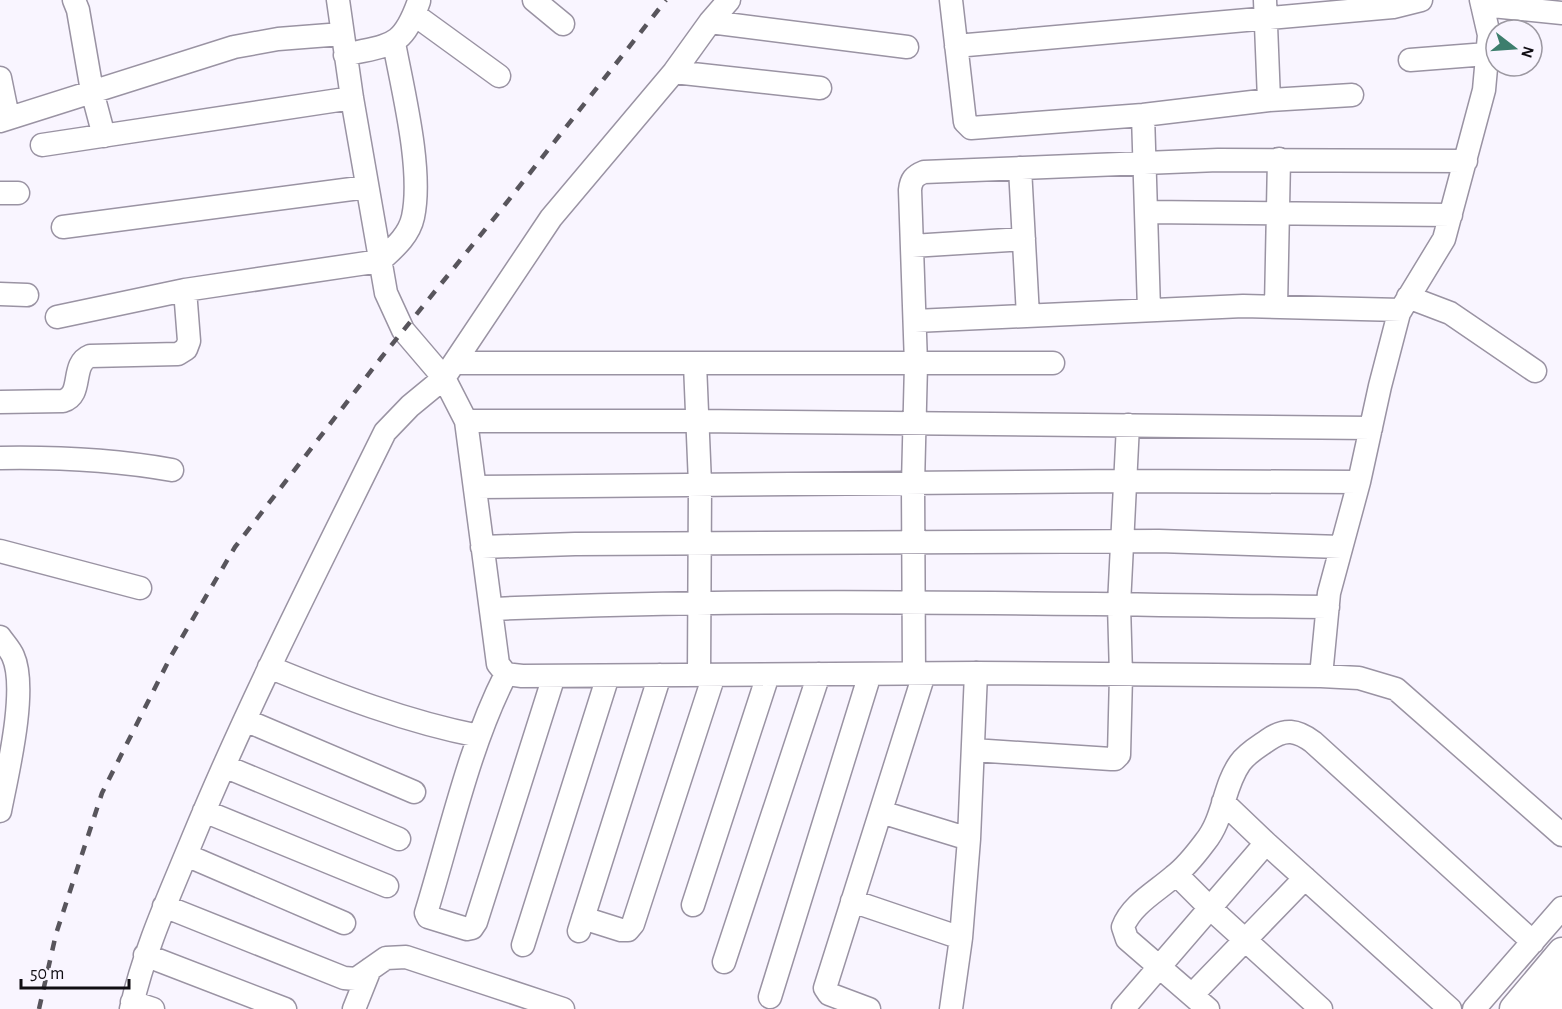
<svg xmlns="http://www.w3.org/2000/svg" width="1562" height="1009" font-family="'Alegreya Sans',sans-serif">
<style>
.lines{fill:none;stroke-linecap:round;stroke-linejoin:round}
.minor-casing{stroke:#9a93a3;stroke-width:25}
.major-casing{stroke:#9a93a3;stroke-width:31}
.minor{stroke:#fff;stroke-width:22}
.major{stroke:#fff;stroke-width:28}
.rail{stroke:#58555c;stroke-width:4.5;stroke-dasharray:10 10;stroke-linecap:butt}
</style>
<rect width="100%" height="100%" fill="#f9f5ff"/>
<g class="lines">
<defs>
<path id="minor" d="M74,0L78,10L92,91L104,136
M338,0L352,98L386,293L403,330L444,378L466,421L498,664L506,674L522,676L976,673L1321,676L1359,678L1396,689L1562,835
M534,0L563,24
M951,0L965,122L971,128L1143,115L1269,100L1352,95
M1265,0L1269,100
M1482,5L1562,13
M415,15L499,76
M710,22L907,47
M956,46L1393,7L1421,0
M345,55C391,44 402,49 419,1
M1410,60L1487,54
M674,72L820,88
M0,78L8,117
M1143,115L1149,310
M0,121L234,47L278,39L342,34
M42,145L352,98
M1020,168L1028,316
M0,193H18
M1146,212L1451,215
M63,227L367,187
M912,246L1024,239
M0,294L27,295
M1408,297L1450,313L1535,371
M1276,307L1279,159
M57,317L185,290L380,261C393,249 409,236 413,217C423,170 403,91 394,43
M915,321L1243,306L1401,310
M455,363H1053
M695,364L700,484L699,675
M0,402L63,401C84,395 70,364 90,356L178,354L186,349L189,341L185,290
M466,421H698L1371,428
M0,458C58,457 115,460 172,470
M475,487L1124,481L1359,482
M482,547L575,544L1159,541L1341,547
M0,551L140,588
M491,609C770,597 1049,604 1328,607
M0,637C4,643 10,649 13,656C28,689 7,775 0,811
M269,667C337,695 407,722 479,736
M506,674C469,746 450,835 426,913L428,917L467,929L472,928L476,922L554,676
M914,674L913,484L916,364L910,190C911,180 914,176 924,172L1218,160L1466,161
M1321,676L1329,593L1359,482L1380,386L1399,313L1444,239L1484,90L1489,35L1481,0
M245,720L414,792
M973,750L1111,759H1115L1119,755L1121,675L1119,605L1128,425
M224,766L399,839
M1223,802L1266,843L1450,1009
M204,811L387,886
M881,812L969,839
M186,855L344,923
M1177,875L1210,908L1321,1009
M852,901L961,938
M693,905L768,675
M164,906L344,978L356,979L386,958L406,957L563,1009
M583,918L621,930H628L633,924L714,675
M579,931L660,675
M523,945L608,676
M145,955L285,1009
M724,962L819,674
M1192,995L1305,878
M770,997L870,674
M132,1002L153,1009
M131,1009C144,950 170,894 193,838C250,700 319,566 385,432L410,406L444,378L551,218L674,72L710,22L729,0
M354,1009L370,969
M869,1009L829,994L825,988L924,674
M951,1009L961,938L969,839L976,673
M1123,1009L1266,843
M1208,1009L1127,939L1123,927C1131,905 1157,891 1174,876C1186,867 1196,854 1205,842C1224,819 1223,787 1240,763C1247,753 1258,747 1268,740C1285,728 1297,730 1313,742L1533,942
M1474,1009L1562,908"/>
<path id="major" d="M1514,1009L1562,952
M1544,1009L1562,987"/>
</defs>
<!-- minor casing -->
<use href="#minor" class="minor-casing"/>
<!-- major casing -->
<use href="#major" class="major-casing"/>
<!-- minor -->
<use href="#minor" class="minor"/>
<!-- major -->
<use href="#major" class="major"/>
<!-- rail -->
<path class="rail" d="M39,1009L56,934L102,793L171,656L235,547L381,358L500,211L666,0"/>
</g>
<!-- north arrow -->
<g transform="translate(1514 48) rotate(107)"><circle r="28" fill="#f9f5ff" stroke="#9c98a1" stroke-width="1.5"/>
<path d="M0-4.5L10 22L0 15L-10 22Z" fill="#3d7e6d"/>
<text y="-9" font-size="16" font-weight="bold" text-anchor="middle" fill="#100d13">N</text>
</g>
<!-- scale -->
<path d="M21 979v9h108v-9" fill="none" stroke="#100d13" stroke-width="3"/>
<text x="30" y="979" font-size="18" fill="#100d13" stroke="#f9f5ff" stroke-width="4.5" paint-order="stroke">50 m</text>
</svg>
